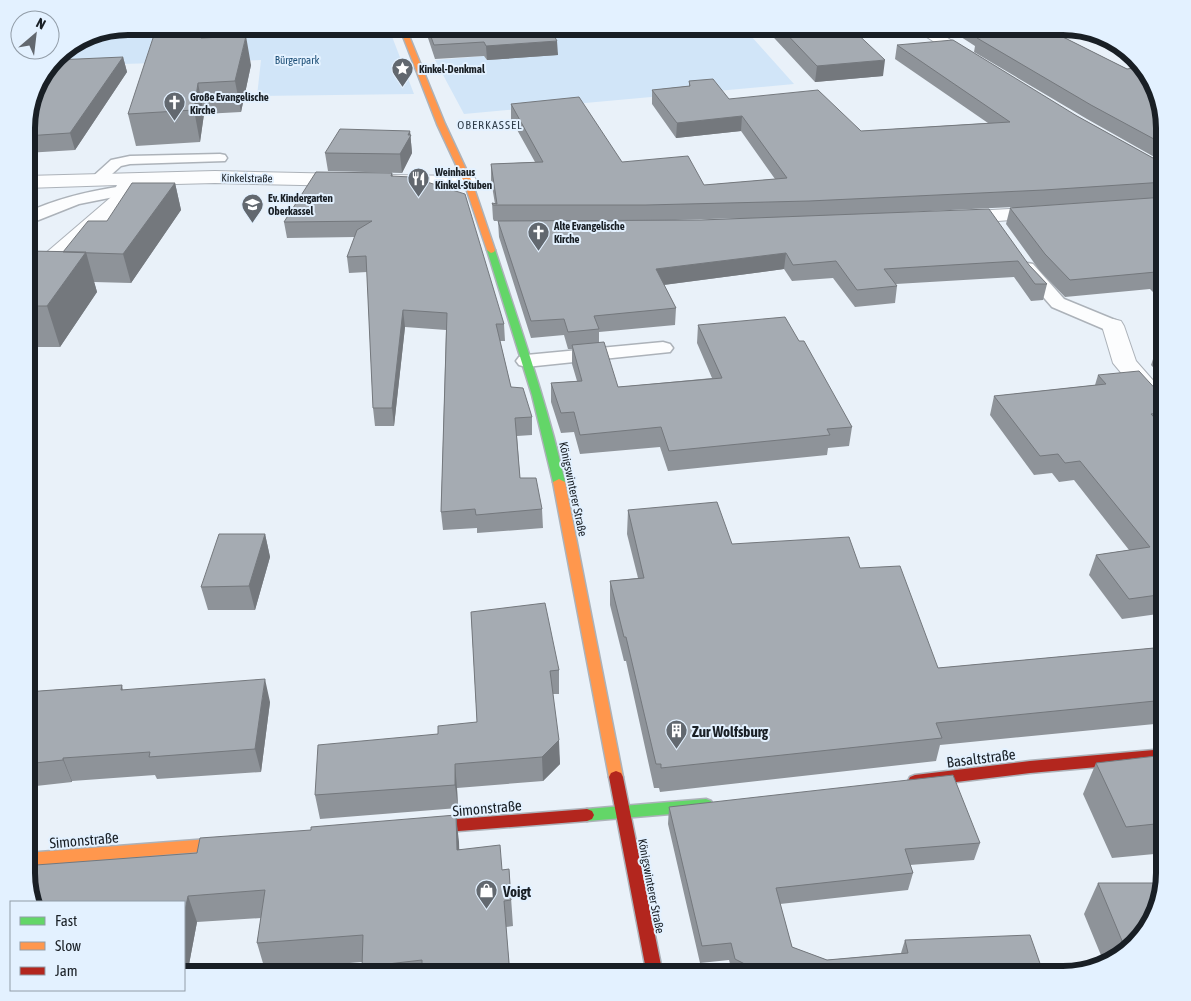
<svg xmlns="http://www.w3.org/2000/svg" width="1191" height="1001" font-family="'Asap Condensed',sans-serif">
<style>
.green{fill:#d1e5f8}
.lines{fill:none;stroke-linecap:round;stroke-linejoin:round}
.lane-casing{stroke:#acb2b9;stroke-width:3}
.street-casing{stroke:#acb2b9;stroke-width:2}
.fast-casing{stroke:#acb2b9;stroke-width:3}
.slow-casing{stroke:#acb2b9;stroke-width:3}
.jam-casing{stroke:#acb2b9;stroke-width:3}
.lane{fill:#fcfdfe;fill-rule:evenodd}
.street{fill:#fcfdfe;fill-rule:evenodd}
.fast{fill:#63d668;fill-rule:evenodd}
.slow{fill:#ff974d;fill-rule:evenodd}
.jam{fill:#b3261e;fill-rule:evenodd}
.wall{fill:#8e9399;fill-rule:evenodd}
.shaded-wall{fill:#74787d}
.building{fill:#a5abb2;stroke:#74787d}
.labels{text-anchor:middle;dominant-baseline:central;stroke-width:4;stroke-linejoin:round;paint-order:stroke}
.far-park-label{font-size:11px;fill:#1e5078;stroke:#e3f1ff}
.far-poi-label{font-size:11px;font-weight:bold;fill:#191f25;stroke:#e3f1ff;text-anchor:start}
.far-street-label{font-size:11px;fill:#191f25;stroke:#e3f1ff}
.far-quarter-label{font-size:12px;letter-spacing:1px;fill:#313f4c;stroke:#e3f1ff}
.street-label{font-size:12px;fill:#191f25;stroke:#e3f1ff}
.near-poi-label{font-size:15px;font-weight:bold;fill:#191f25;stroke:#e3f1ff;text-anchor:start}
.near-street-label{font-size:15px;fill:#191f25;stroke:#e3f1ff}
.rim{fill:none;stroke:#191f25;stroke-width:6}
</style>
<rect width="100%" height="100%" fill="#e9f1f9"/>
<!-- green -->
<path class="green" d="M128,26H388L414,94L257,96L261,60L50,66C73,36 93,33 128,26Z
M495,26H742L794,84L464,114L435,60L484,56L487,60Z"/>
<g class="lines">
<defs>
<path id="lane" d="M220,154L225,155L227,158L225,161L130,164L121,166L103,182H93L90,179L111,160L130,156Z
M123,186L129,188L131,191L129,194L79,204L26,225V213C57,198 90,191 123,186Z
M1027,263L1033,264L1064,299L1120,322L1122,326L1120,330L1113,332L1106,330L1052,307L1018,268L1021,264Z
M663,342L670,344L673,348L670,352L526,367L519,365L516,361L519,357L526,355Z"/>
<path id="street" d="M910,26H928L980,58L982,61L980,64H968Z
M215,171L347,174L354,176L356,180L354,184L347,186L215,183L136,185L125,205L34,287L26,288V270L110,198L117,185L26,188V176Z
M388,175L468,176L475,178L477,182L475,186L468,188L381,185L379,181L381,177Z
M1044,207L1051,209L1054,213L1051,217L957,224L950,222L947,218L950,214L957,212Z
M1113,319L1121,321L1124,326L1136,361L1165,394V406L1157,407L1148,405L1113,363L1102,326L1105,321Z"/>
<path id="fast" d="M491,247L495,250C520,327 547,403 565,482L563,484H555L553,482L532,395L487,250Z
M706,799L711,801L713,805L711,809L706,811L587,821L582,819L580,815L582,811L587,809Z"/>
<path id="slow" d="M399,26H405L445,124L472,182L495,250L494,252L491,253L487,250L464,182L437,124Z
M559,479L565,482L623,777L621,781L616,783L611,781L609,777L553,482Z
M235,837L240,839L243,843L240,847L235,849L26,866V853Z"/>
<path id="jam" d="M1165,749V761L1030,773L915,787L910,785L908,781L910,777L915,775L1030,761Z
M616,771L621,773L623,777L663,975H647L609,777L611,773Z
M587,809L592,811L594,815L592,819L587,821L420,834L415,832L413,828L415,824L420,822Z"/>
</defs>
<!-- lane casing -->
<use href="#lane" class="lane-casing"/>
<!-- street casing -->
<use href="#street" class="street-casing"/>
<!-- fast casing -->
<use href="#fast" class="fast-casing"/>
<!-- slow casing -->
<use href="#slow" class="slow-casing"/>
<!-- jam casing -->
<use href="#jam" class="jam-casing"/>
<!-- lane -->
<use href="#lane" class="lane"/>
<!-- street -->
<use href="#street" class="street"/>
<!-- fast -->
<use href="#fast" class="fast"/>
<!-- slow -->
<use href="#slow" class="slow"/>
<!-- jam -->
<use href="#jam" class="jam"/>
</g>
<!-- wall -->
<path class="wall" d="M424,26H549L558,55L487,60L484,56L435,59Z
M763,26H849L883,76L815,82Z
M944,26H1041L1127,69L1165,128V163L1087,119L974,52L975,46Z
M203,38L251,65L241,112L204,114L200,142L136,146L128,114Z
M897,45L1077,116L1162,163L1165,164V304L1150,289L1065,297L1040,271L1006,224L1010,208L1013,207L909,212L1029,265L1047,284L1043,300L1031,301L1014,277L896,284L897,286L895,303L855,307L833,278L792,281L784,269L664,285L676,308L675,325L599,332V343L618,387L712,378L697,343L698,325L799,341L852,427L849,446L828,448L827,455L668,471L660,447L580,454L574,432L561,433L551,402V383L577,381L572,364V349H568L564,335L531,338L499,237L498,221H521H494L493,219L492,203L495,204L491,180V164L535,162L511,119V104L622,162L704,185L775,179L741,131L676,138L652,104V90L689,86V81L729,99L861,131L988,123L895,59ZM744,218L701,220H675Z
M123,57L127,72L75,150L26,153V121Z
M410,131L412,153L402,173L328,171L325,153Z
M392,173L393,176L504,324L505,341H500L511,387L532,417V435L517,436L520,478L542,509L543,528L477,533V528L443,530L441,512L446,330L405,327L394,426H375L373,408L367,272L349,273L347,257L355,237L287,238L284,222Z
M175,183L181,210L131,283L94,282L97,292L60,347H38L26,361L27,251L63,252L107,221Z
M1165,346V390L1162,386L1164,379L1151,365L1157,347Z
M1098,375L1165,396V613L1122,619L1089,575L1096,555L1129,550L1074,480L1059,482L1052,473L1034,475L990,415L994,396L1095,385Z
M628,510L732,544L860,568L938,668L1165,647V723L940,745L936,761L660,792L659,788H654L626,661H624L610,605V581L638,578L627,534Z
M265,534L270,557L255,610H208L201,587Z
M471,612L559,670V694H553L560,764L543,781L457,788L458,808L320,819L315,795L438,734L477,722Z
M122,685L123,690L270,702L261,772L157,779L155,775L72,781V782L27,787L26,790V692Z
M1165,755V853L1112,858L1083,794L1096,763Z
M669,807L980,843L974,860L910,865L913,873L908,890L780,904L792,947L827,960L901,953L905,940L1043,972L1042,975H733L729,960L700,963L668,824Z
M456,815L459,849L502,870L509,869L513,926L506,927L510,975H364L362,967V962L265,970L257,943L261,918L197,922L187,975H184V902L197,853L311,830Z
M1098,883L1139,940L1105,965L1084,914Z"/>
<!-- shaded-wall -->
<path class="shaded-wall" d="M246,36L251,65L241,112L235,81Z
M557,41L558,55L487,60L486,46Z
M123,57L127,72L75,150L70,133Z
M885,60L883,76L815,82L817,66Z
M198,83L204,114L200,142L194,110Z
M742,116L741,131L676,138L677,123Z
M410,131L412,153L402,173L400,154Z
M175,183L181,210L131,283L123,254Z
M86,252L97,292L60,347L47,306Z
M786,253L784,269L655,286L656,269Z
M403,310L405,327L394,426L392,408Z
M26,313L38,347L26,361Z
M265,534L270,557L255,610L249,586Z
M265,679L270,702L261,772L255,749Z
M559,740L560,764L543,781L542,757Z
M63,758L72,781V782L63,760Z
M455,764L457,788L458,808L455,785Z
M456,815L459,842L460,876L457,850Z
M188,896L197,922L187,975H184V915Z"/>
<!-- building -->
<path class="building" d="M427,26H549L557,41L486,46L484,42L434,45Z
M779,26H849L885,60L817,66Z
M967,26H1041L1127,69L1139,67L1143,69L1157,89L1165,128V145L1091,105L977,38L986,37Z
M202,34L201,38L246,36L235,81L198,83L194,110L128,114L154,35Z
M953,40L1077,116L1162,163L1165,164V182L1044,190L809,201L646,205H493L492,203L497,204L491,164L543,162L511,104L579,97L622,162L688,156L704,185L787,178L742,116L677,123L652,90L690,86L689,81L713,79L729,99L818,90L861,131L1010,122L897,45Z
M123,57L70,133L26,136V121L37,83L55,60Z
M340,129L410,131L408,135H411L400,154L325,153Z
M316,172L392,173L391,176L411,177L465,194L504,324H496L511,387L523,388L532,417L515,418L520,478H536L542,509L476,515L475,509L441,512L447,313L403,310L392,408H373L366,256L347,257L357,230L372,221L284,222Z
M132,183H175L123,254L63,252L88,221H107Z
M1165,197V231L1157,232L1165,239V281L1156,272L1070,280L1045,254L1010,208Z
M989,209L1029,265L1047,284H1035L1018,261L884,269L897,286L857,290L836,261L793,265L786,253L656,269L676,308L594,316L599,329L568,332L564,319L531,321L498,221L701,220Z
M27,251L86,252L47,306H26Z
M785,317L799,341H804L852,427L827,429L830,435L669,451L661,427L580,435L574,412L561,413L551,383L582,381L572,345L604,342L618,387L722,378L698,325Z
M1165,346V355L1157,347Z
M1139,371L1161,395L1165,396V412L1151,414L1165,429V594L1129,599L1096,555L1150,547L1080,461L1065,463L1058,454L1040,456L994,396L1106,384L1098,375Z
M717,502L732,544L849,537L860,568L900,566L938,668L1165,647V700L936,723L942,738L661,768V764H656L626,637H624L610,581L644,578L628,510Z
M219,534H265L249,586L201,587Z
M545,603L559,670L550,671L559,740L542,757L455,764V785L315,795L318,745L438,734V726L477,722L471,612Z
M265,679L255,749L149,757L150,752L63,758V760L26,764V692L122,685L121,690Z
M1165,755V823L1126,827L1096,763Z
M953,775L980,843L905,849L913,873L776,888L792,947L827,960L908,953L905,940L1030,935L1043,972L1029,973L1030,975H766L735,959L731,943L702,946L669,807Z
M456,815L457,850L500,845L502,870L509,869L511,900L504,901L510,975H422V960L362,967L363,935L257,943L265,890L188,896L184,915V902H33L26,879V871L34,870L36,865L197,853L200,838L311,830V827Z
M1098,883H1163L1157,912L1139,940L1122,952L1121,950L1125,948Z"/>
<!-- icons -->
<defs>
<symbol id="sight-pin" viewBox="-11 -11 22 30"><path d="M0 17L-7.5 6A9.5 9.5 0 1 1 7.5 6Z" fill="#62686f" stroke="#e3f1ff"/><path d="M0-6L1.8-2.2L6-1.7L2.9 1.2L3.7 5.4L0 3.3L-3.7 5.4L-2.9 1.2L-6-1.7L-1.8-2.2Z" fill="#fff"/></symbol>
<symbol id="church-pin" viewBox="-11 -11 22 30"><path d="M0 17L-7.5 6A9.5 9.5 0 1 1 7.5 6Z" fill="#62686f" stroke="#e3f1ff"/><path d="M-1.2-6h2.4v3.5h3.3v2.4h-3.3V6h-2.4V-.1h-3.3v-2.4h3.3Z" fill="#fff"/></symbol>
<symbol id="restaurant-pin" viewBox="-11 -11 22 30"><path d="M0 17L-7.5 6A9.5 9.5 0 1 1 7.5 6Z" fill="#62686f" stroke="#e3f1ff"/><path d="M-5-6h1v4h1v-4h1v4h1v-4h1v5L-1.5 .5V6h-2V.5L-5-1ZM5-6V6H3V1.5H1.5Q1.5-4 5-6Z" fill="#fff"/></symbol>
<symbol id="school-pin" viewBox="-11 -11 22 30"><path d="M0 17L-7.5 6A9.5 9.5 0 1 1 7.5 6Z" fill="#62686f" stroke="#e3f1ff"/><path d="M0-5L7-2L0 1L-7-2ZM-4 1L0 2.5L4 1V4Q0 6-4 4Z" fill="#fff"/></symbol>
<symbol id="building-pin" viewBox="-11 -11 22 30"><path d="M0 17L-7.5 6A9.5 9.5 0 1 1 7.5 6Z" fill="#62686f" stroke="#e3f1ff"/><path d="M-4-6H4V6H1V3H-1V6H-4ZM-2.5-4.3h1.7v1.8h-1.7ZM.8-4.3h1.7v1.8H.8ZM-2.5-1h1.7V.8h-1.7ZM.8-1h1.7V.8H.8Z" fill="#fff"/></symbol>
<symbol id="shop-pin" viewBox="-11 -11 22 30"><path d="M0 17L-7.5 6A9.5 9.5 0 1 1 7.5 6Z" fill="#62686f" stroke="#e3f1ff"/><path d="M-5-2.5h2.3a2.7 3.5 0 0 1 5.4 0H5L5.5 6h-11ZM-1.5-2.5h3a1.5 2.3 0 0 0-3 0Z" fill="#fff"/></symbol>
</defs>
<g fill-rule="evenodd">
<use href="#sight-pin" x="390" y="56" width="25" height="34"/>
<use href="#church-pin" x="162" y="90" width="25" height="34"/>
<use href="#restaurant-pin" x="406" y="166" width="25" height="34"/>
<use href="#school-pin" x="240" y="192" width="25" height="34"/>
<use href="#church-pin" x="526" y="220" width="25" height="34"/>
<use href="#building-pin" x="664" y="718" width="25" height="34"/>
<use href="#shop-pin" x="474" y="878" width="25" height="34"/>
</g>
<g class="labels">
<!-- far-park labels -->
<g class="far-park-label">
<text x="297" y="60">Bürgerpark</text>
</g>
<!-- far-poi labels -->
<g class="far-poi-label">
<text x="419" y="69">Kinkel-Denkmal</text>
<text x="190" y="97">Große Evangelische<tspan x="190" dy="13">Kirche</tspan></text>
<text x="435" y="172">Weinhaus<tspan x="435" dy="13">Kinkel-Stuben</tspan></text>
<text x="268" y="198">Ev. Kindergarten<tspan x="268" dy="13">Oberkassel</tspan></text>
<text x="554" y="226">Alte Evangelische<tspan x="554" dy="13">Kirche</tspan></text>
</g>
<!-- far-street labels -->
<g class="far-street-label">
<text transform="translate(247 178) rotate(1)">Kinkelstraße</text>
</g>
<!-- far-quarter labels -->
<g class="far-quarter-label">
<text x="490" y="125">OBERKASSEL</text>
</g>
<!-- street labels -->
<g class="street-label">
<text transform="translate(573 489) rotate(78)">Königswinterer Straße</text>
<text transform="translate(651 886) rotate(79)">Königswinterer Straße</text>
</g>
<!-- near-poi labels -->
<g class="near-poi-label">
<text x="692" y="731">Zur Wolfsburg</text>
<text x="503" y="891">Voigt</text>
</g>
<!-- near-street labels -->
<g class="near-street-label">
<text transform="translate(981 758) rotate(-7)">Basaltstraße</text>
<text transform="translate(487 808) rotate(-5)">Simonstraße</text>
<text transform="translate(84 840) rotate(-5)">Simonstraße</text>
</g>
</g>
<!-- crop -->
<path d="M0 0H1191V1001H0ZM128 35H1063A93 93 0 0 1 1156 128V873A93 93 0 0 1 1063 966H128A93 93 0 0 1 35 873V128A93 93 0 0 1 128 35Z" fill="#e3f1ff" fill-rule="evenodd"/>
<path class="rim" d="M128 35H1063A93 93 0 0 1 1156 128V873A93 93 0 0 1 1063 966H128A93 93 0 0 1 35 873V128A93 93 0 0 1 128 35Z"/>
<!-- legend -->
<rect x="10" y="901" width="175" height="90" fill="#e3f1ff" stroke="#929da8"/>
<rect x="20" y="917" width="25" height="8" fill="#63d668" stroke="#929da8"/>
<text x="55" y="926" font-size="15" fill="#191f25">Fast</text>
<rect x="20" y="942" width="25" height="8" fill="#ff974d" stroke="#929da8"/>
<text x="55" y="951" font-size="15" fill="#191f25">Slow</text>
<rect x="20" y="967" width="25" height="8" fill="#b3261e" stroke="#929da8"/>
<text x="55" y="976" font-size="15" fill="#191f25">Jam</text>
<!-- north arrow -->
<g transform="translate(35 35) rotate(28)"><circle r="24" fill="#e3f1ff" stroke="#929da8"/>
<path d="M0-4L9 19L0 12L-9 19Z" fill="#62686f"/>
<text y="-8" font-size="14" font-weight="bold" text-anchor="middle" fill="#191f25">N</text>
</g>
</svg>
